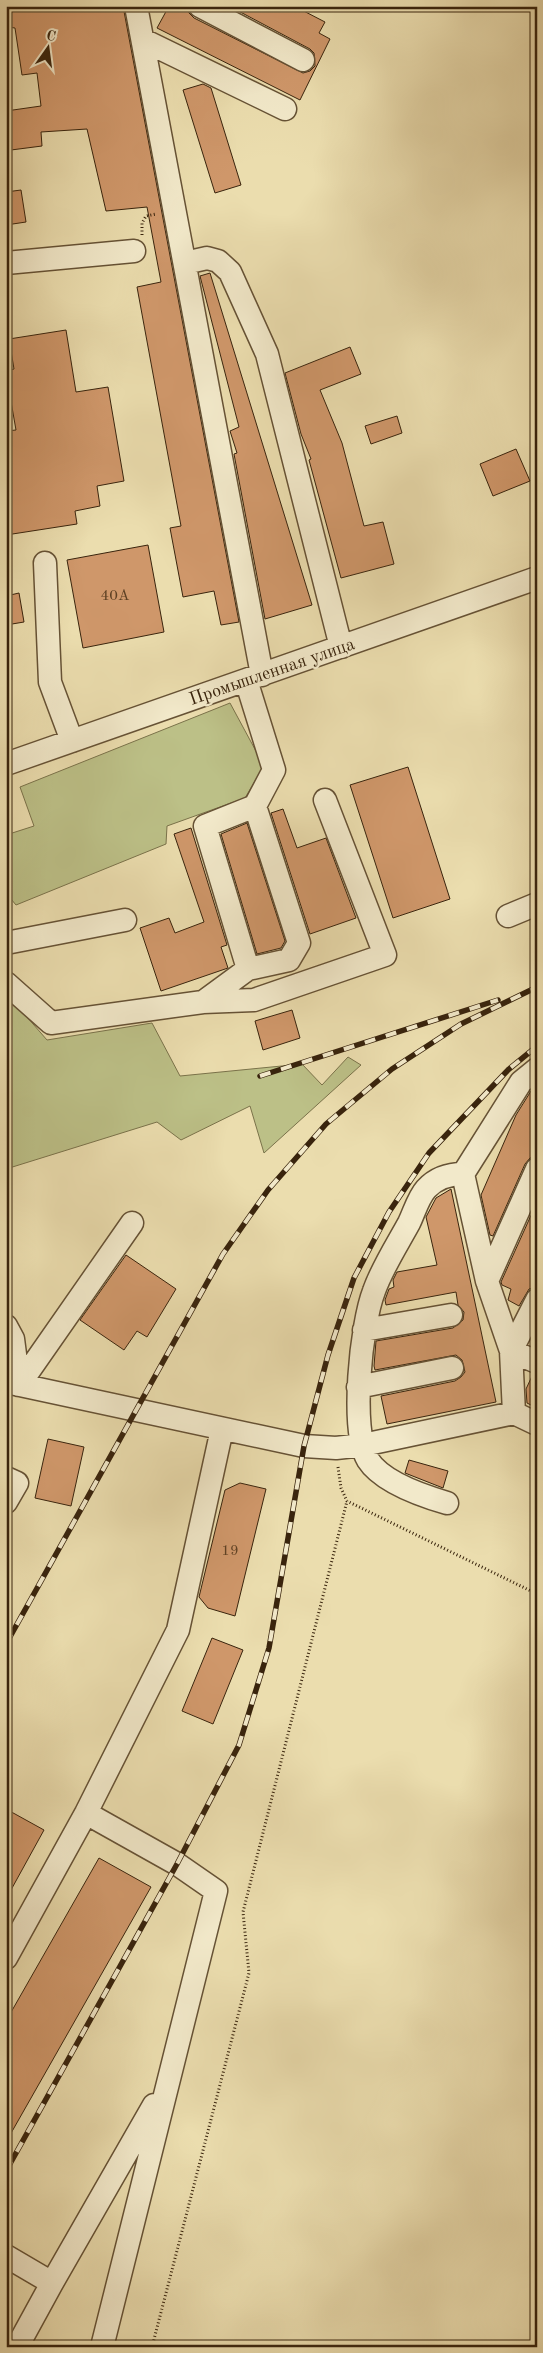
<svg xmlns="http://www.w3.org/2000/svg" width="543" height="2353" font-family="'Old Standard TT',serif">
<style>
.green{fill:#bcc087;stroke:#7a724a}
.building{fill:#cf976a;stroke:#39240d}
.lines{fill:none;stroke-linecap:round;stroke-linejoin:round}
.minor-casing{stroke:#665235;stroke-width:25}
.path{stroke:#39240d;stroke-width:3;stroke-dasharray:1 2.5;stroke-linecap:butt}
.minor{stroke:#f2e9ca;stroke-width:22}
.rail-casing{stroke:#39240d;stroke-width:5.5}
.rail{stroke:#f2e9ca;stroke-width:4;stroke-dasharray:11;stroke-linecap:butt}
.labels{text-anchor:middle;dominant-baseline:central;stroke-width:4.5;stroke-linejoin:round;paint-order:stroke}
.number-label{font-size:15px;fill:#5e4124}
.street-label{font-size:18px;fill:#39240d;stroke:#f2e9ca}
</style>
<rect width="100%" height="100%" fill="#ebddae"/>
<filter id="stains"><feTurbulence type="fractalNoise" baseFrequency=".004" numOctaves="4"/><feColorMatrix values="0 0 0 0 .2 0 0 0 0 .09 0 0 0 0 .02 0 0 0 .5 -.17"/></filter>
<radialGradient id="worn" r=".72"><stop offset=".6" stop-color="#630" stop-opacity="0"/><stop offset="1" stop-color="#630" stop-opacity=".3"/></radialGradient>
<!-- green -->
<path class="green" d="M230,703L264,766L245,798L167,826L166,844L16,905L6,893V835L34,826L20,787Z
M6,1001H13L47,1040L152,1023L180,1076L302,1064L322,1085L348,1057L361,1065L264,1153L250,1106L181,1140L157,1122L6,1169Z"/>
<!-- building -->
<path class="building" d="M6,6H123L239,622L221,625L214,591L183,597L170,528L181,526L137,287L161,282L147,207L106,211L87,129L41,132L42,146L11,150L6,111L41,106L37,73L22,75L15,28L8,27Z
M169,6H187L189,13L194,18L303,73L310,71L315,66L314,53L310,49L229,6H294L325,22L319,33L330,39L300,100L157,28Z
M203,84L211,88L241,185L215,193L183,90Z
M21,190L26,222L6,225V192Z
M210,273L312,605L265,619L234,454L237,453L230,431L239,427L200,276Z
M66,330L76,392L108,387L124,481L97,486L100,506L75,511L77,524L6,535V431L16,430L6,373V371L14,369L9,339Z
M350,347L361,374L320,390L342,443L364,526L383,522L394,564L341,578L309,460L311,459L301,434L285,373Z
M397,416L402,433L371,444L365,426Z
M516,449L530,481L493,496L480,464Z
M148,545L164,632L83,648L67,560Z
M19,593L24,622L6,625V596Z
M408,767L450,899L393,918L350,785Z
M283,809L297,848L326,838L356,918L310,934L271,813Z
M247,823L285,941L281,948L257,954L221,834Z
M191,828L227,945L221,947L228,968L161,991L140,928L169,918L175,933L204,922L174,834Z
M292,1010L300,1038L263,1050L255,1021Z
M537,1086V1156L530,1158L525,1164L493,1236L490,1235L481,1195L516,1115L531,1091Z
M451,1189L496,1402L387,1424L381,1396L455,1381L461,1377L465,1372L462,1360L456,1355L375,1370L374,1366L376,1341L453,1328L463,1320L464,1312L458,1305L456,1292L386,1305L385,1300L389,1289L394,1287L393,1280L397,1272L437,1265L426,1217L436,1198Z
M537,1202V1287L529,1289L519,1306L508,1300L511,1289L502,1285L501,1282Z
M126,1255L176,1289L147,1337L137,1331L124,1350L80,1320Z
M533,1374L537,1375V1408L527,1403L526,1389Z
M48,1439L84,1447L71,1506L35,1498Z
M409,1460L448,1471L443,1488L405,1473Z
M240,1483L266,1489L235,1616L208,1608L199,1597L225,1490Z
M212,1638L243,1650L213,1724L182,1711Z
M6,1809L44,1830L6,1899Z
M99,1858L151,1887L6,2142V2021Z"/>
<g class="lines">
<defs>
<path id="minor" d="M136,6L262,675
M200,6L303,60
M143,40L285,109
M6,263L134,251
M185,263L207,258L218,261L230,272L267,354L341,647
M45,563L50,682L72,741
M6,764L537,578
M508,916L537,904
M6,943L125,920
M248,969L289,960L299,943L255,806
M6,983L51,1023L203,1002L254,1000L385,955L325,800
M203,1002L248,969L205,826L255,806L274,770L246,680
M537,1169L487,1281L511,1351L537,1362
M463,1174L487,1281
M6,1326L13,1339L19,1385
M364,1330L451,1315
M6,1382L304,1446L336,1448L363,1445L514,1413L537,1424
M19,1385L132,1223
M358,1387L452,1368
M514,1413L511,1351L537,1300
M6,1478L17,1483L6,1502
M447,1503C423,1496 382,1482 368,1460C350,1430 361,1324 374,1291C382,1268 397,1245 409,1223C414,1213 418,1198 426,1189C436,1178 449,1174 463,1174L521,1082L537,1069
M86,1813L177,1864L216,1891L102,2347
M6,1958L86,1813L178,1630L222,1429
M6,2256L52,2283L154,2105
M17,2347L52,2283"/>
</defs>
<!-- minor casing -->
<use href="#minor" class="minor-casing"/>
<!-- path -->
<path class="path" d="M142,235V223L146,216L156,214
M338,1467L341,1488L347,1501L537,1594
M152,2347L249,1973L243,1912L347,1501"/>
<!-- minor -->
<use href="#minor" class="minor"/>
<defs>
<path id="rail" d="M260,1076L498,1000
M6,1644L223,1254L268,1190L326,1124L392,1069L461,1024L535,988
M6,2171L177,1864L239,1745L269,1648L304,1446L328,1355L354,1278L389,1212L429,1153L509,1069L537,1046"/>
</defs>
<!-- rail casing -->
<use href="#rail" class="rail-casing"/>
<!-- rail -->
<use href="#rail" class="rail"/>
</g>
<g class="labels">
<!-- number labels -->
<g class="number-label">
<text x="115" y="596">40А</text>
<text x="230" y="1551">19</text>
</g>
<!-- street labels -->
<g class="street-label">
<text transform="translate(272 672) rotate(-19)">Промышленная улица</text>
</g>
</g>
<!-- margin -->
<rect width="543" height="2353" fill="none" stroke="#ebddae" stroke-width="25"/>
<rect x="8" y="8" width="528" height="2338" fill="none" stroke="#39240d" stroke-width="2.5"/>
<rect x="12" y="12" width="518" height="2328" fill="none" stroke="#39240d"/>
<!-- north arrow -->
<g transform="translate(48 48) rotate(14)" stroke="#f2e9ca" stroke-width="4" paint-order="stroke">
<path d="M0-4L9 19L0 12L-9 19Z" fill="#39240d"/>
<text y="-8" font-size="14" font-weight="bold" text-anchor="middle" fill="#39240d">С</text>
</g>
<rect width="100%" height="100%" filter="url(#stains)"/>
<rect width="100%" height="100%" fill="url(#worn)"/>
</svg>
